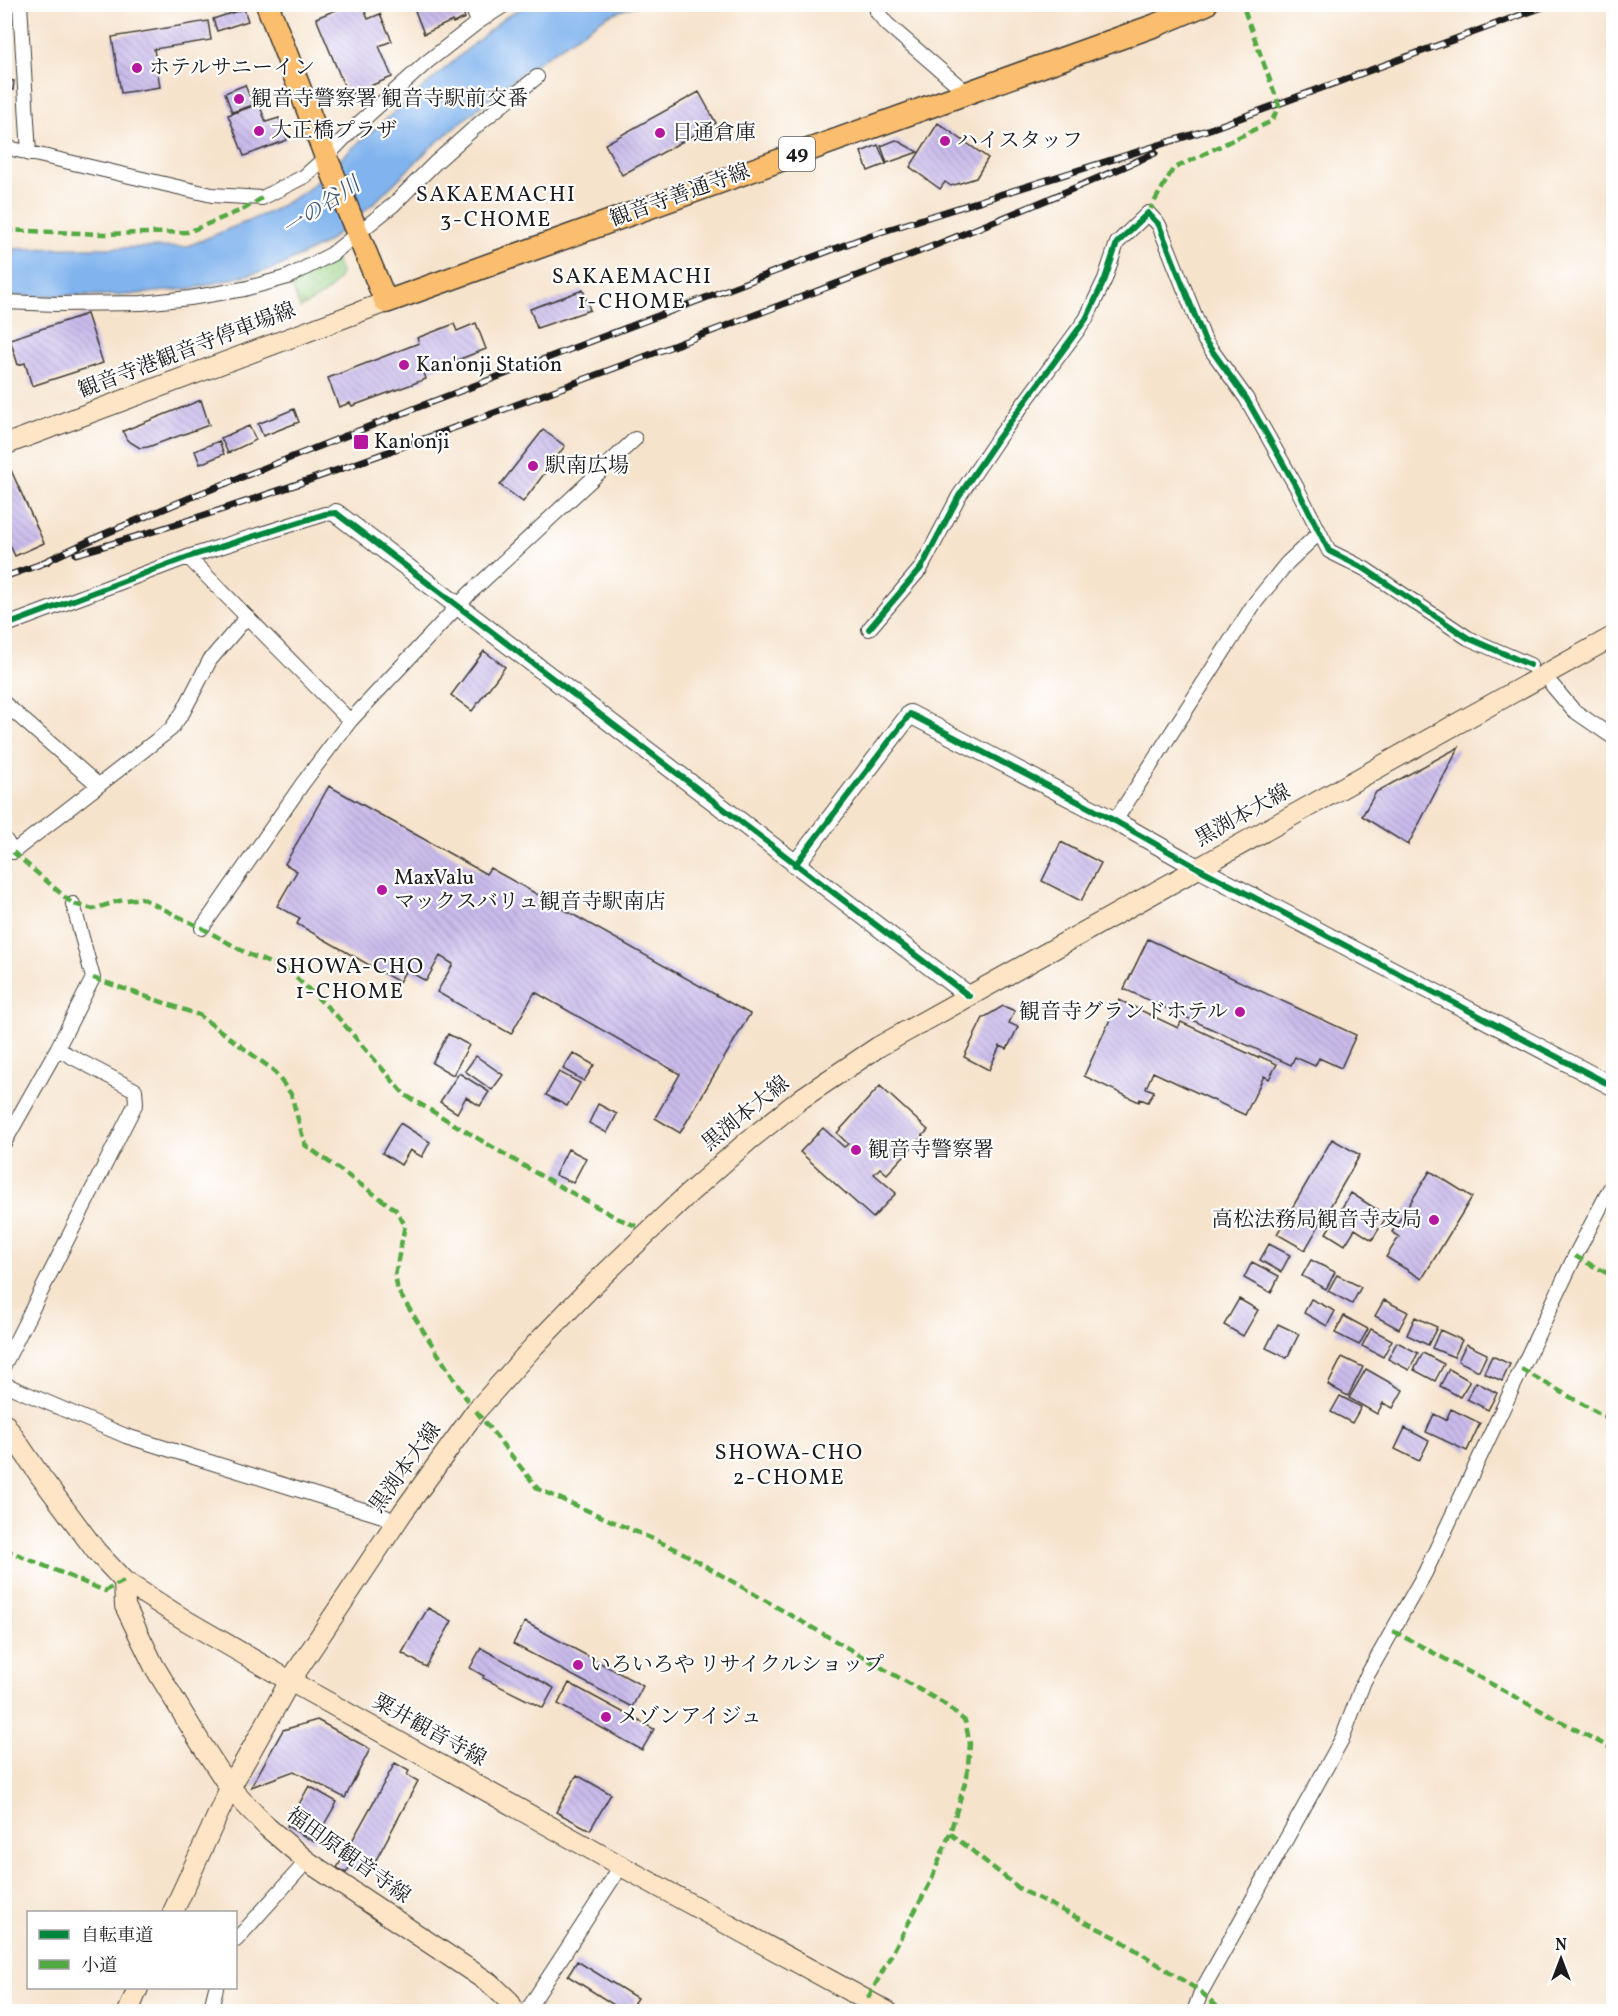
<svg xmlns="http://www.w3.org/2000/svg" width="1618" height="2016" font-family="Vollkorn,'Noto Serif JP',serif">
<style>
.grass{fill:url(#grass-dots);stroke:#5a764f;stroke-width:1.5}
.water{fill:#81b4ee;stroke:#4e6885;stroke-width:1.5}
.building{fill:url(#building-back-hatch)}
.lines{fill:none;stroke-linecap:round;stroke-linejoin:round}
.minor-casing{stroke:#3d3a36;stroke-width:16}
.tertiary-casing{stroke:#3d3a36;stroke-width:20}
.secondary-casing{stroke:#3d3a36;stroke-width:22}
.primary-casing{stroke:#3d3a36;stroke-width:25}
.minor{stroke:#fff;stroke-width:14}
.tertiary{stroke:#fff;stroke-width:18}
.secondary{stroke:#fde5c5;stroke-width:20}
.primary{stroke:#fbbe6e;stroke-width:22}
.rail-casing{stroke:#1c1c1c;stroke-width:7}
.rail{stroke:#fff;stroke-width:4.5;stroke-dasharray:14;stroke-linecap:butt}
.quiet{stroke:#52a943;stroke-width:4.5;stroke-dasharray:9 4.5;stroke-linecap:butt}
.cycleway-casing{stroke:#fff;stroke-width:10}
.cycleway{stroke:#00873e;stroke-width:6}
.poi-dot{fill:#b5179e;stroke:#fff;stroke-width:2}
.labels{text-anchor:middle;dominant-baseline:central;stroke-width:4.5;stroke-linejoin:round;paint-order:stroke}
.shield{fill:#fff;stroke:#606060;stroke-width:1.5}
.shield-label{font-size:20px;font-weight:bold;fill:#1c1c1c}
.poi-label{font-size:21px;fill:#1c1c1c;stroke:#fff;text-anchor:start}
.street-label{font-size:21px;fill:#1c1c1c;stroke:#fff}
.neighbourhood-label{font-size:22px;letter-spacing:1.5px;fill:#1c1c1c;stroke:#fff}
.water-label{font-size:22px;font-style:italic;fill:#445970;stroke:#fff}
</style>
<defs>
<pattern id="grass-dots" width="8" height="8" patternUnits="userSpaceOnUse" patternTransform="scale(1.5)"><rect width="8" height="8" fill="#97d082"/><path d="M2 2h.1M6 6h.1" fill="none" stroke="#82b270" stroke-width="1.8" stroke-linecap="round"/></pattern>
<pattern id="building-back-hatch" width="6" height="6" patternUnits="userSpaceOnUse" patternTransform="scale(1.5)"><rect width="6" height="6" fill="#c9bbeb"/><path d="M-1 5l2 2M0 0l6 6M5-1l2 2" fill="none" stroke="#aca0c9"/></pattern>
</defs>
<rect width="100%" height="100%" fill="#fff"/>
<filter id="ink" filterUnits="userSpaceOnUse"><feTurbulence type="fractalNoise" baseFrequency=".0167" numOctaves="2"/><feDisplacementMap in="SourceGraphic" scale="12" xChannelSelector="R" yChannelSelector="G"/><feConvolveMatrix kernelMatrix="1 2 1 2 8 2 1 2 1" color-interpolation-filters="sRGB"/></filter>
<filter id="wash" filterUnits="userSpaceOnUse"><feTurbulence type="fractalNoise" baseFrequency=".008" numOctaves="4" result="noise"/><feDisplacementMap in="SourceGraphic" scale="24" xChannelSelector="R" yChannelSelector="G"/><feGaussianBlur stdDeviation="1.35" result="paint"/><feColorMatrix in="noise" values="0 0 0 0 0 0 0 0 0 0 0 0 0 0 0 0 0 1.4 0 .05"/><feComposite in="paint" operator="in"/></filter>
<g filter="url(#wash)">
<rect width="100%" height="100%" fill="#f6e3cc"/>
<!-- grass -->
<path class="grass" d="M335,259L341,273C333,292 317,298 300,308L290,281Z"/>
<!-- water -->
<path class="water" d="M527,5H636L607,16L520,74L431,147L376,201L326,243L276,268L195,288L127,295L5,296V249L186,247L272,211L306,191L357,144L504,18Z"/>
<g id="blocks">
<!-- building -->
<path class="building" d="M351,4H362L368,19L380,14L392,41L379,46L392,77L348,95L316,18Z
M422,4H460L465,18L453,23L452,21L424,34L414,8Z
M244,9L248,21L217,31L213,19Z
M208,21L211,40L154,49L160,87L121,93L112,37Z
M4,80L14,81L13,90L4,88Z
M245,85L253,105L232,112L225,93Z
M699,92L716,123L622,175L605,144Z
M259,104L266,122L279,118L287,140L244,156L228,115Z
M938,123L988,158L976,178L951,186L945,182L940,189L910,167Z
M896,140L918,152L887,163L881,146Z
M878,145L886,164L868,171L861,152Z
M583,290L590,310L537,328L530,309Z
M87,314L103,363L32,386L25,363L18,365L10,339Z
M476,323L486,349L424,373L426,379L352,406L350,403L339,407L328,378L419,343L417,338L454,324L457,331Z
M201,400L209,425L148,447L140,448L127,440L124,434L123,431Z
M294,409L299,422L263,436L258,424Z
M249,426L256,440L228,453L221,438Z
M543,430L565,446L523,502L500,485Z
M219,441L224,454L200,464L195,451Z
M10,468L44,543L15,556L4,532V471Z
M484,651L505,667L472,711L451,695Z
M1459,747L1408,845L1362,816L1376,792Z
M329,786L486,874L490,868L750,1014L680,1133L655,1118L680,1074L535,992L511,1034L437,992L453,964L440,956L426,981L406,970L399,982L297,924L300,918L277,906L297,871L285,864Z
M1061,842L1101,863L1081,901L1042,881Z
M1148,939L1356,1035L1341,1068L1319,1058L1315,1066L1295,1057L1291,1065L1124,989Z
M1119,1000L1178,1028L1181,1022L1258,1058L1259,1056L1277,1064L1269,1079L1264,1076L1245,1115L1153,1072L1146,1088L1154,1091L1148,1102L1140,1099L1139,1102L1084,1076Z
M1003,1006L1015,1011L1009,1023L1018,1027L1007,1049L1000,1046L989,1070L964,1057L983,1018Z
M448,1034L469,1045L453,1075L432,1063Z
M573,1053L594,1065L584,1081L563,1069Z
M476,1056L503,1075L492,1090L465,1071Z
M559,1072L580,1083L567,1106L546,1095Z
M459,1073L489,1092L480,1106L466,1097L457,1113L440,1102Z
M880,1086L928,1130L887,1174L880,1168L874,1174L896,1193L873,1218L800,1152L823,1128L844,1147L848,1144L837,1133Z
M598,1104L617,1114L607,1133L589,1123Z
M400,1123L430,1142L422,1157L410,1150L401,1165L382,1153Z
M1332,1139L1360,1155L1305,1250L1277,1234Z
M568,1149L586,1158L573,1183L555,1175Z
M1430,1171L1472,1197L1422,1279L1386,1257L1399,1237L1392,1232Z
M1351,1193L1387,1216L1372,1240L1355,1229L1345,1245L1326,1233Z
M1269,1244L1290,1255L1281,1272L1260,1260Z
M1311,1260L1335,1272L1326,1289L1302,1276Z
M1252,1262L1279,1276L1271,1293L1244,1278Z
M1337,1275L1361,1287L1352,1304L1328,1291Z
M1239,1299L1258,1310L1243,1336L1224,1325Z
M1311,1299L1335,1311L1327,1326L1304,1313Z
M1384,1300L1408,1312L1399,1329L1375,1316Z
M1344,1316L1368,1329L1359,1345L1335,1333Z
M1415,1317L1437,1327L1428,1345L1407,1335Z
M1278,1324L1299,1334L1287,1358L1266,1348Z
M1371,1329L1392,1340L1383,1357L1362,1346Z
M1440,1330L1462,1340L1454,1357L1432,1348Z
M1397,1342L1418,1353L1409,1370L1388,1359Z
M1466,1344L1487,1354L1479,1371L1458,1361Z
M1423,1353L1444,1364L1435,1381L1414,1370Z
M1492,1356L1510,1364L1502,1381L1484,1373Z
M1342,1357L1363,1367L1348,1396L1328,1385Z
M1366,1369L1403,1390L1393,1408L1383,1403L1377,1414L1349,1398Z
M1449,1369L1470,1381L1460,1397L1440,1386Z
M1476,1382L1497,1393L1488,1410L1467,1399Z
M1340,1396L1361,1407L1352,1423L1331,1412Z
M1451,1409L1480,1423L1467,1451L1426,1432L1434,1414L1446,1420Z
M1405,1428L1429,1441L1419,1461L1395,1449Z
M428,1608L452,1621L426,1667L402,1653Z
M525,1622L643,1686L632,1707L513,1644Z
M481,1648L554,1688L543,1708L483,1678L484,1676L470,1668Z
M569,1683L654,1729L642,1750L558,1704Z
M317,1720L370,1749L345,1798L294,1771L251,1787L283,1730Z
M395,1763L409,1771L407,1775L418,1781L369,1873L350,1867L346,1873L337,1868Z
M577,1775L611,1794L590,1830L556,1812Z
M309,1786L337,1802L314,1842L287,1826Z
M577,1961L637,1998L628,2012H625L568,1976Z"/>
</g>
</g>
<g filter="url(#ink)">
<use href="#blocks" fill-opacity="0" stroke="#3d3a36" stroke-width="1.5"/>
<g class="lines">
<defs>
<path id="minor" d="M20,4L29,154
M471,4L478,22
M877,4V12L887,24L967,93
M4,147L212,195L262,198L305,176L326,157L356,126L427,62L478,22L506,4
M4,302L57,304L142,303L190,298L244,289L288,277L332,254L393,205L435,163L481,122L537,77
M188,557L350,721
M4,626L188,557L325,514L336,513
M869,629L921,568L959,496L999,437L1086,319L1105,279L1117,243L1148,213L1159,225L1205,341L1246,398L1297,488L1329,551L1365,569L1468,638L1530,665
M1552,685L1573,710L1614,738
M4,703L98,785
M1115,821L1254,604L1287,563L1319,533
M4,838L13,852L171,729L183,712L210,660L246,618
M202,928L303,783L350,721L470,593L635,439
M4,1143L57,1049L93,978L73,904
M4,1365L136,1103L135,1090L57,1049
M4,1384L126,1436L386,1517
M236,1940L307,1861
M210,2012L216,1988
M526,2012L621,1866
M1194,2012L1201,1992L1342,1739L1364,1681L1425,1573L1575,1256L1614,1181"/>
<path id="tertiary" d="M336,513L969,996
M795,865L910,714L1115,821L1198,868L1614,1087"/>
<path id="secondary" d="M4,445L386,302
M4,1423L41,1477L96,1551L124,1581L185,1620L290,1681L621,1866L888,2012
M124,1581L125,1606L154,1666L200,1742L230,1788L267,1827L307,1861L491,1984L509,2001L515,2012
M173,1912L230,1788L290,1681L403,1512L476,1411L535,1345L595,1283L687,1195L748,1141L802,1098L878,1047L1614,636
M128,2012L138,1988"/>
<path id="primary" d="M267,4L326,157L386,302L1156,25L1206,4"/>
</defs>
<!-- minor casing -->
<use href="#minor" class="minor-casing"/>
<!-- tertiary casing -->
<use href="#tertiary" class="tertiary-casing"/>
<!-- secondary casing -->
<use href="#secondary" class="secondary-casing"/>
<!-- primary casing -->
<use href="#primary" class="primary-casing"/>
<!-- minor -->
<use href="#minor" class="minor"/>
<!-- tertiary -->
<use href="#tertiary" class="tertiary"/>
<!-- secondary -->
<use href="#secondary" class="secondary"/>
<!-- primary -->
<use href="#primary" class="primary"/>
<defs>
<path id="rail" d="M76,554C262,502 442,432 623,365C801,297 981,231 1155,153
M40,564L102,535L199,494L421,406L871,235L1210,129L1551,4
M4,577L47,562"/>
</defs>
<!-- rail casing -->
<use href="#rail" class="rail-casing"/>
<!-- rail -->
<use href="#rail" class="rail"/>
<!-- quiet -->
<path class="quiet" d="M1148,213L1173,169L1272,121L1279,105L1242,4
M4,230L103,234L188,232L244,209L262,198
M13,852L73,904L93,909L119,901L141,898L202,928L248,954L289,971L335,1014L405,1095L536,1173L617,1218L636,1226
M93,978L199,1015L273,1070L291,1094L305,1145L395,1209L405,1225L395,1275L398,1291L468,1401
M1575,1256L1614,1277
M1521,1369L1614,1422
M476,1411L538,1489L678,1550L943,1703L965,1721L970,1744L967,1776L950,1833L930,1883L867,2000
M4,1549L105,1591L124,1581
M1393,1631L1614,1750
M950,1833L1020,1889L1117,1938L1201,1992L1223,2012"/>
<defs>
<path id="cycleway" d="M4,626L188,557L325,514L336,513L969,996
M869,629L921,568L959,496L999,437L1086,319L1105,279L1117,243L1148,213L1159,225L1205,341L1246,398L1297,488L1329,551L1365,569L1468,638L1530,665
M795,865L910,714L1115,821L1198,868L1614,1087"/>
</defs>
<!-- cycleway casing -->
<use href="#cycleway" class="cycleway-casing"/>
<!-- cycleway -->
<use href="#cycleway" class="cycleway"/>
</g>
</g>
<!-- markers -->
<g class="poi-dot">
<circle cx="137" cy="68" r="6"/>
<circle cx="239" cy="99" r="6"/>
<circle cx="259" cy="131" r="6"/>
<circle cx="660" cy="133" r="6"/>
<circle cx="945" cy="141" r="6"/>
<circle cx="404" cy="365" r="6"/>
<rect x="353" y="434" width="16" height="16" rx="3"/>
<circle cx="533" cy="466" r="6"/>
<circle cx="382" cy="890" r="6"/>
<circle cx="1240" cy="1012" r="6"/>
<circle cx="856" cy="1150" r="6"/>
<circle cx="1434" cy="1220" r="6"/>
<circle cx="578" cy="1665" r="6"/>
<circle cx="606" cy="1717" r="6"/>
</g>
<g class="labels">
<!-- shield labels -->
<rect class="shield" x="779" y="137" width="36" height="34" rx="4.5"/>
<g class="shield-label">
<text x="797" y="154">49</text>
</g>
<!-- poi labels -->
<g class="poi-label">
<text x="149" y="68">ホテルサニーイン</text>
<text x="251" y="99">観音寺警察署 観音寺駅前交番</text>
<text x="271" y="131">大正橋プラザ</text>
<text x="672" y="133">日通倉庫</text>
<text x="957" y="141">ハイスタッフ</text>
<text x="416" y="365">Kan'onji Station</text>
<text x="374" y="442">Kan'onji</text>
<text x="545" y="466">駅南広場</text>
<text x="394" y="878">MaxValu<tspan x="394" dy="24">マックスバリュ観音寺駅南店</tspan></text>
<text x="1228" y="1012" text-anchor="end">観音寺グランドホテル</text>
<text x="868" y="1150">観音寺警察署</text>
<text x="1422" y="1220" text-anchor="end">高松法務局観音寺支局</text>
<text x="590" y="1665">いろいろや リサイクルショップ</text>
<text x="618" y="1717">メゾンアイジュ</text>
</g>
<!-- street labels -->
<g class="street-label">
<text transform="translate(680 196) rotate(-20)">観音寺善通寺線</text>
<text transform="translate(187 351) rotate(-21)">観音寺港観音寺停車場線</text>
<text transform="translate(1243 816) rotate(-29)">黒渕本大線</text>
<text transform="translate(746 1114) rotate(-39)">黒渕本大線</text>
<text transform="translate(406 1468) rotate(-54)">黒渕本大線</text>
<text transform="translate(429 1731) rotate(29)">粟井観音寺線</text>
<text transform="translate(348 1856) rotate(36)">福田原観音寺線</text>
</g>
<!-- neighbourhood labels -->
<g class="neighbourhood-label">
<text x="496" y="195">SAKAEMACHI<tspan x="496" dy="25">3-CHOME</tspan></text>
<text x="632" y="277">SAKAEMACHI<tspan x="632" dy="25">1-CHOME</tspan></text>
<text x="350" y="967">SHOWA-CHO<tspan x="350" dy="25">1-CHOME</tspan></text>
<text x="789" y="1453">SHOWA-CHO<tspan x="789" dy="25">2-CHOME</tspan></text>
</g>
<!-- water labels -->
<g class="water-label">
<text transform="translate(322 208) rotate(-34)">一の谷川</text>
</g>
</g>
<!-- margin -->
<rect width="1618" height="2016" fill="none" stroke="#fff" stroke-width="24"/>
<!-- legend -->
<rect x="27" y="1911" width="210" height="78" fill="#ffffff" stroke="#a4a4a4" stroke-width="1.5"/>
<rect x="39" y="1930" width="30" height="9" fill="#00873e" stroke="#a4a4a4" stroke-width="1.5"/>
<text x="81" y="1941" font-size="18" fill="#1c1c1c">自転車道</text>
<rect x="39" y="1960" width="30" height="9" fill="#52a943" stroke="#a4a4a4" stroke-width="1.5"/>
<text x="81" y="1971" font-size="18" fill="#1c1c1c">小道</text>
<!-- north arrow -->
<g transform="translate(1561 1959)" stroke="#ffffff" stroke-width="4.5" paint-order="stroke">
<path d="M0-4.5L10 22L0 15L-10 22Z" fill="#1c1c1c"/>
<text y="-9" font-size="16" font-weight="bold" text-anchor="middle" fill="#1c1c1c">N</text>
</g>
</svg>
